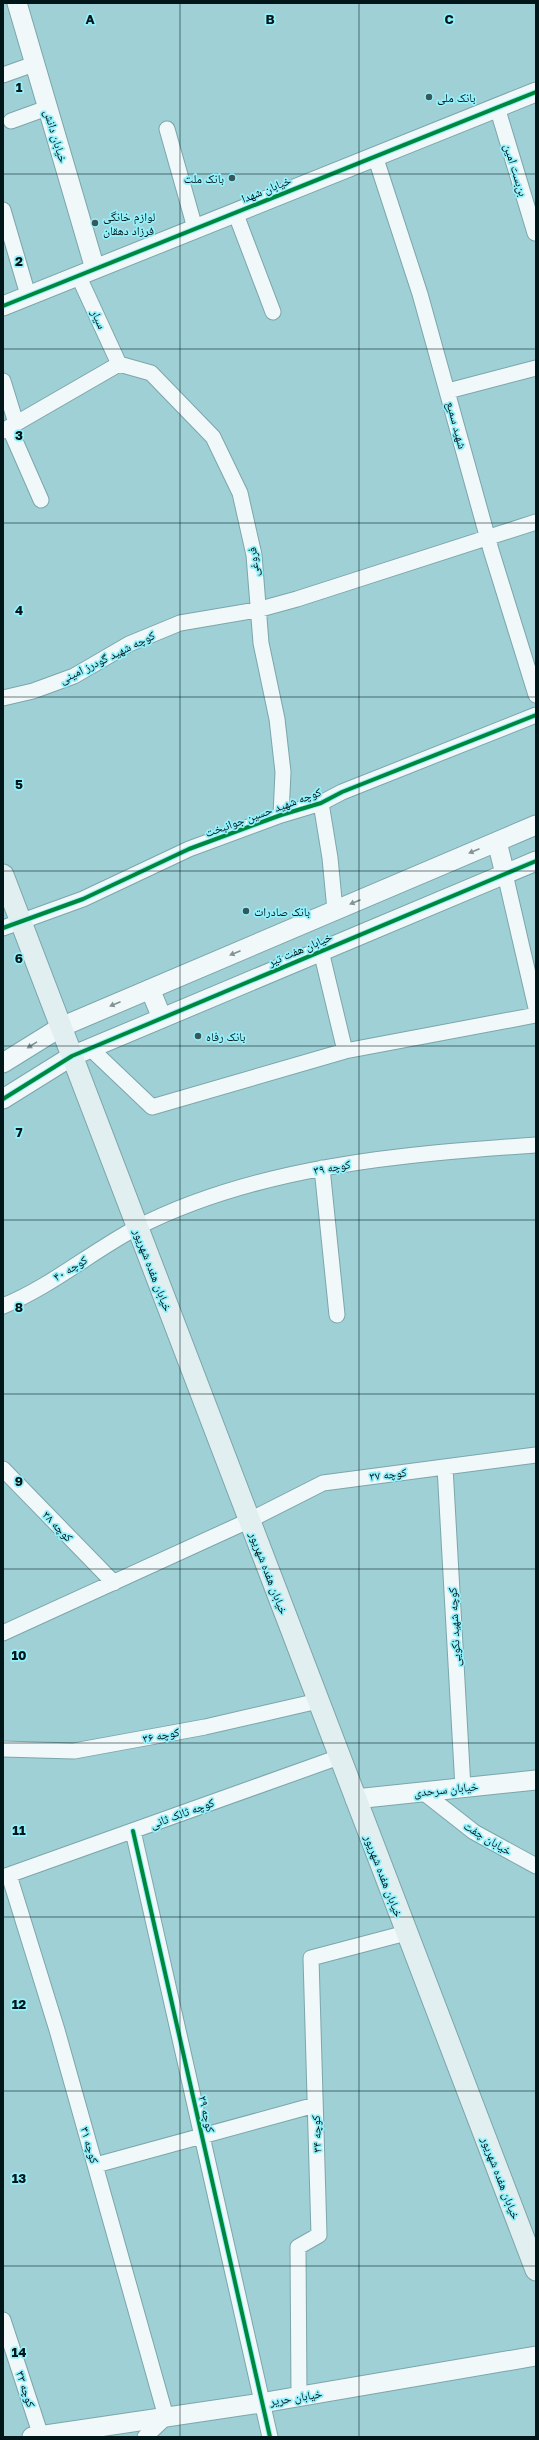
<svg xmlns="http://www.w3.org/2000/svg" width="539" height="2440" font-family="'Golos Text','Noto Naskh Arabic',sans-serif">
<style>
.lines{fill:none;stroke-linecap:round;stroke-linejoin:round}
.minor-casing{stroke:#7ca6ab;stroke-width:17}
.tertiary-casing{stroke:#7ca6ab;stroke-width:21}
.secondary-casing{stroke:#7ca6ab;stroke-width:23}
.minor{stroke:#f0f8f9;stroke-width:15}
.tertiary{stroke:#f0f8f9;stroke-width:19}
.secondary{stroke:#e2eff0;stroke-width:21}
.cycleway-casing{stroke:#94f1fb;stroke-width:6}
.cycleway{stroke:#00873e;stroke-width:4}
.oneway{fill:#849294}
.grid{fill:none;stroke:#001619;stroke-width:1;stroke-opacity:0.55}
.poi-dot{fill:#37575b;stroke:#94f1fb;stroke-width:1.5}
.labels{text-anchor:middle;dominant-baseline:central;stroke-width:3.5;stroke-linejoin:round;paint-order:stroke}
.poi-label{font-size:12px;fill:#001619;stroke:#94f1fb;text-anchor:start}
.street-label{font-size:12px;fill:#001619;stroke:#94f1fb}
.grid-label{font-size:13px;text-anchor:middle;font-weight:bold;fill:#001619;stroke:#94f1fb;stroke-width:3.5;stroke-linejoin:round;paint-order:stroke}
</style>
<rect width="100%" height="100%" fill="#9ed0d6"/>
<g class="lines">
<defs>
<path id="minor" d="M3,75L34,64
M497,107L535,233
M11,121L47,108
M167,129L195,228
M375,156L420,294L491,550L536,695
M3,210L28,295
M235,212L273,312
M78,275L119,364
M119,364L151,373L213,437L240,493L254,555L261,643L277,719L283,772L281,815
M3,381L16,423
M448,391L536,368
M9,427L41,500
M3,431L119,364
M3,698L33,691L74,676L129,644L180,623L257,610L297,599L536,522
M321,803L330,858L335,910
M505,874L536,1008
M3,928L83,899L189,849L281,815L321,803L342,792L536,715
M321,951L345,1051
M90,1048L152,1107L345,1051L536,1015
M322,1168L337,1315
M3,1306C50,1287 91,1252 136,1228C257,1166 403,1154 536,1145
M445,1467L463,1788
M3,1469L114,1583
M3,1633L248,1521L323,1483L536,1455
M3,1749L74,1751L205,1727L318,1701
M423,1792L474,1832L536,1866
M133,1831L270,2437
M9,1875L57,2030L166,2417L145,2437
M3,1877L339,1757
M96,2165L315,2105
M3,2320L41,2436
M299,2396L298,2247L319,2235L311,1958L406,1933"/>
<path id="tertiary" d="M17,3L95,269
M3,306L536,92
M497,842L505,874
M150,989L162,1018
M3,1063L61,1027L536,825
M3,1099L72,1056L536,861
M355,1799L536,1780
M32,2437L261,2403L536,2356"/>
<path id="secondary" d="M3,875L536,2270"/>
</defs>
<!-- minor casing -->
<use href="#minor" class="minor-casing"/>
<!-- tertiary casing -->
<use href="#tertiary" class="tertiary-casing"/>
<!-- secondary casing -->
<use href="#secondary" class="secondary-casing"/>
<!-- minor -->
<use href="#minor" class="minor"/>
<!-- tertiary -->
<use href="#tertiary" class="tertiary"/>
<!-- secondary -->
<use href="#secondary" class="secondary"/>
<defs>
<path id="cycleway" d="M3,306L536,92
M3,928L83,899L189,849L281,815L321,803L342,792L536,715
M3,1099L72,1056L536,861
M133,1831L270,2437"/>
</defs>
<!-- cycleway casing -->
<use href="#cycleway" class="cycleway-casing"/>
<!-- cycleway -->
<use href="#cycleway" class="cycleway"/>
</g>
<!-- one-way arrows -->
<defs><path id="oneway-solid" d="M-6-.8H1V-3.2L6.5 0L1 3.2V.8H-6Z"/></defs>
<g class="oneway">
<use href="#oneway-solid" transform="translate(474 851) rotate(157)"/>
<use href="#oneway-solid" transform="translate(355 902) rotate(157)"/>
<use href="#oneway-solid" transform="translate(235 953) rotate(157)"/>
<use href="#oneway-solid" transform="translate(115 1004) rotate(157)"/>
<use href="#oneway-solid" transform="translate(32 1045) rotate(148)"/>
</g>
<!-- grid -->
<path class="grid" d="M180,3V2437M359,3V2437M3,174H536M3,349H536M3,523H536M3,697H536M3,871H536M3,1046H536M3,1220H536M3,1394H536M3,1569H536M3,1743H536M3,1917H536M3,2091H536M3,2266H536"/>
<!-- markers -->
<g class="poi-dot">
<circle cx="429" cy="97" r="4"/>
<circle cx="232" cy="178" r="4"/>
<circle cx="95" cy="223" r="4"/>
<circle cx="246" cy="911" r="4"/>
<circle cx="198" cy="1036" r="4"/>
</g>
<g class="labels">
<!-- poi labels -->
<g class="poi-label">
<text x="437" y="97">بانک ملی</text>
<text x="224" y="178" text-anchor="end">بانک ملت</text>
<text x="103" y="216">لوازم خانگی<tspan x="103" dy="14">فرزاد دهقان</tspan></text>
<text x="254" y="911">بانک صادرات</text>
<text x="206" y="1036">بانک رفاه</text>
</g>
<!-- street labels -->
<g class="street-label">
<text transform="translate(56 136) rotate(73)">خیابان دانش</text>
<text transform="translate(516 170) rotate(73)">بن‌بست امین</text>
<text transform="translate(266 189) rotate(-22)">خیابان شهدا</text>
<text transform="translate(99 319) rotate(65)">سیار</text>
<text transform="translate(457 425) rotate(75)">شهید سمیع</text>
<text transform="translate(253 562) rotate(-96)">فروغی</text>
<text transform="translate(107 657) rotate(-26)">کوچه شهید گودرز امینی</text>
<text transform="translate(263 812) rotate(-20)">کوچه شهید حسین جوانبخت</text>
<text transform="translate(300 949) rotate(-23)">خیابان هفت تیر</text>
<text transform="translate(332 1167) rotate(-10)">کوچه ۳۹</text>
<text transform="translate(70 1268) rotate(-31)">کوچه ۴۰</text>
<text transform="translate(153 1270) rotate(69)">خیابان هفده شهریور</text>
<text transform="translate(388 1474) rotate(-7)">کوچه ۳۷</text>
<text transform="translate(58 1526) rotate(46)">کوچه ۳۸</text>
<text transform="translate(269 1573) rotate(69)">خیابان هفده شهریور</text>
<text transform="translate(454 1627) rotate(-93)">کوچه شهید نکویی</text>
<text transform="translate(161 1735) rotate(-11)">کوچه ۳۶</text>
<text transform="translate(446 1789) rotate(-6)">خیابان سرحدی</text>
<text transform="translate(182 1813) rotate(-20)">کوچه ثالک ثانی</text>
<text transform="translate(488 1838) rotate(31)">خیابان چفت</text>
<text transform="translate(384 1876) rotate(69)">خیابان هفده شهریور</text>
<text transform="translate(207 2114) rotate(77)">کوچه ۲۹</text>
<text transform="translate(316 2134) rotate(-92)">کوچه ۳۴</text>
<text transform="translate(90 2145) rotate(74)">کوچه ۳۱</text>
<text transform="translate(501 2178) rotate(69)">خیابان هفده شهریور</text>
<text transform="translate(26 2389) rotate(72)">کوچه ۳۳</text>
<text transform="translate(296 2397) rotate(-9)">خیابان حریر</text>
</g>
</g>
<g class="grid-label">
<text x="90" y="24">A</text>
<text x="270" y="24">B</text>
<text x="449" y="24">C</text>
<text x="19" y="92">1</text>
<text x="19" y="266">2</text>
<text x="19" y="440">3</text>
<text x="19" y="615">4</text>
<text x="19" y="789">5</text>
<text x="19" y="963">6</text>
<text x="19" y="1137">7</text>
<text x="19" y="1312">8</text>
<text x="19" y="1486">9</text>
<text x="19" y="1660">10</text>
<text x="19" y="1835">11</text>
<text x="19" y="2009">12</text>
<text x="19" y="2183">13</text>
<text x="19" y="2357">14</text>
</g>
<!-- border -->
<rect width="539" height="2440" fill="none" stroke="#001619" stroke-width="8"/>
</svg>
